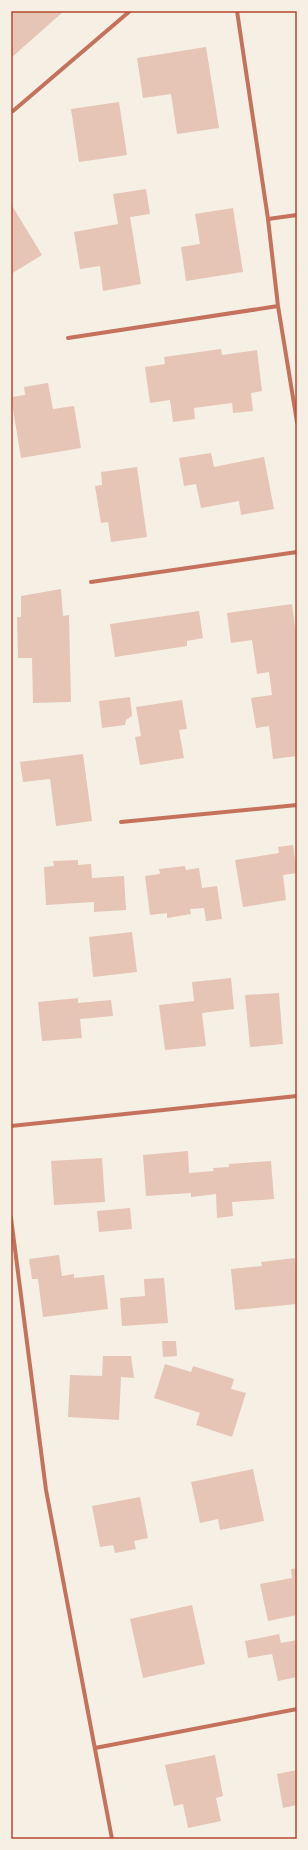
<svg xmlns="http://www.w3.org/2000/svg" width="308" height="1850" font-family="'Public Sans',sans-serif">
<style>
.building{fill:#e6c5b7}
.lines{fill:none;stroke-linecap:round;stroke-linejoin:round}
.minor{stroke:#c5725c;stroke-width:4}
.neatline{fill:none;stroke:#b5482f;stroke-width:1.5}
</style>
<rect width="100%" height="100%" fill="#f6efe4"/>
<!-- building -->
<path class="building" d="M11,11H64L11,58Z
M206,47L219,128L177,134L171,94L143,98L137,58Z
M119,102L127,155L79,162L71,109Z
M146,189L150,214L130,217L141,284L103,291L100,266L80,269L74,232L118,224L113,194Z
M11,204L42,255L11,274Z
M233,208L243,272L186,281L181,247L200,244L195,214Z
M221,349L222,355L257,350L262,391L251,393L253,411L233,413L232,403L194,408L195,419L173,422L170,400L150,403L145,367L165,364L164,357Z
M48,383L53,409L74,406L81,448L21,458L11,397L25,395L24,387Z
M211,453L214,467L264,457L274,509L241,515L239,501L201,508L196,484L184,486L179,458Z
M137,467L147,537L111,542L108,522L101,523L95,486L102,485L101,472Z
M61,589L63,616L69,615L71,702L33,703L32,658H18L17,617H21V596Z
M292,604L297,642V756L273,759L269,726L256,728L251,698L272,695L269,672L257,674L252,640L231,643L227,613Z
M199,611L203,638L187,641V646L115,657L110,624Z
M130,697L132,716L126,720L125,725L102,728L99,701Z
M182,700L187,729L179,730L184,758L140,765L135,737L141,736L136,707Z
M83,754L92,821L56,826L50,779L23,782L20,762Z
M293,845L297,873L283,875L286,900L243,907L235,860L279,853L278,847Z
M78,860V865L91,864L92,878L124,876L126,910L94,912V902L46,905L44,867L54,866L53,861Z
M185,866L186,870L199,868L202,888L217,886L222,919L206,921L204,908L190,909L191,914L167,918V913L150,915L145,876L160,874L159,869Z
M132,932L137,972L93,977L89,937Z
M231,978L234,1009L202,1013L206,1046L165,1050L159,1005L194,1001L192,982Z
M279,993L283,1044L250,1047L245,995Z
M78,998V1003L111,1000L113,1016L80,1019L82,1038L42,1041L38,1002Z
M188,1151L189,1173L214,1171L213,1168L229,1167V1164L271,1161L274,1199L232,1202L233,1216L217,1218L216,1194L191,1197V1193L146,1196L143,1155Z
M102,1158L105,1202L54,1205L51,1161Z
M130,1208L132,1229L99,1232L97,1211Z
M59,1255L62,1276L74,1274V1278L104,1275L108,1309L43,1317L38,1279H32L29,1259Z
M295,1258L297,1304L235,1310L231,1269L262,1266L261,1262Z
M164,1278L168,1323L122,1326L120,1298L145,1296L144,1279Z
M162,1341H176L177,1356L163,1357Z
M103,1356H131L134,1378L121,1377L119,1420L68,1417L70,1375L102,1376Z
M165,1364L191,1372L193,1366L234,1379L231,1389L246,1393L232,1437L196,1425L200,1413L154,1398Z
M253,1469L264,1521L220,1530L218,1519L200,1523L191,1482Z
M140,1497L148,1538L134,1541L136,1549L115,1553L113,1545L100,1547L92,1506Z
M297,1568V1615L268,1621L260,1584L292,1578L291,1569Z
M192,1605L205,1664L143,1678L130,1619Z
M279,1634L281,1643L297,1640V1677L278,1681L272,1654L248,1658L245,1641Z
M215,1755L223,1796L216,1798L221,1821L188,1828L183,1804L174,1806L165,1765Z
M297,1770V1805L283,1808L277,1774Z"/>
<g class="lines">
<!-- minor -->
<path class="minor" d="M237,11L268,219L278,306L297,422
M13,111L130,11
M268,219L297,215
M68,338L278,306
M91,582L297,552
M121,822L297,805
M11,1126L297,1096
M11,1218L46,1490L112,1839
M95,1748L297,1709"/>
</g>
<!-- border -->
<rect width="308" height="1850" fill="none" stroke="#f6efe4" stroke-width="24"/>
<rect x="12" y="12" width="284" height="1826" class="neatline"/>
</svg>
